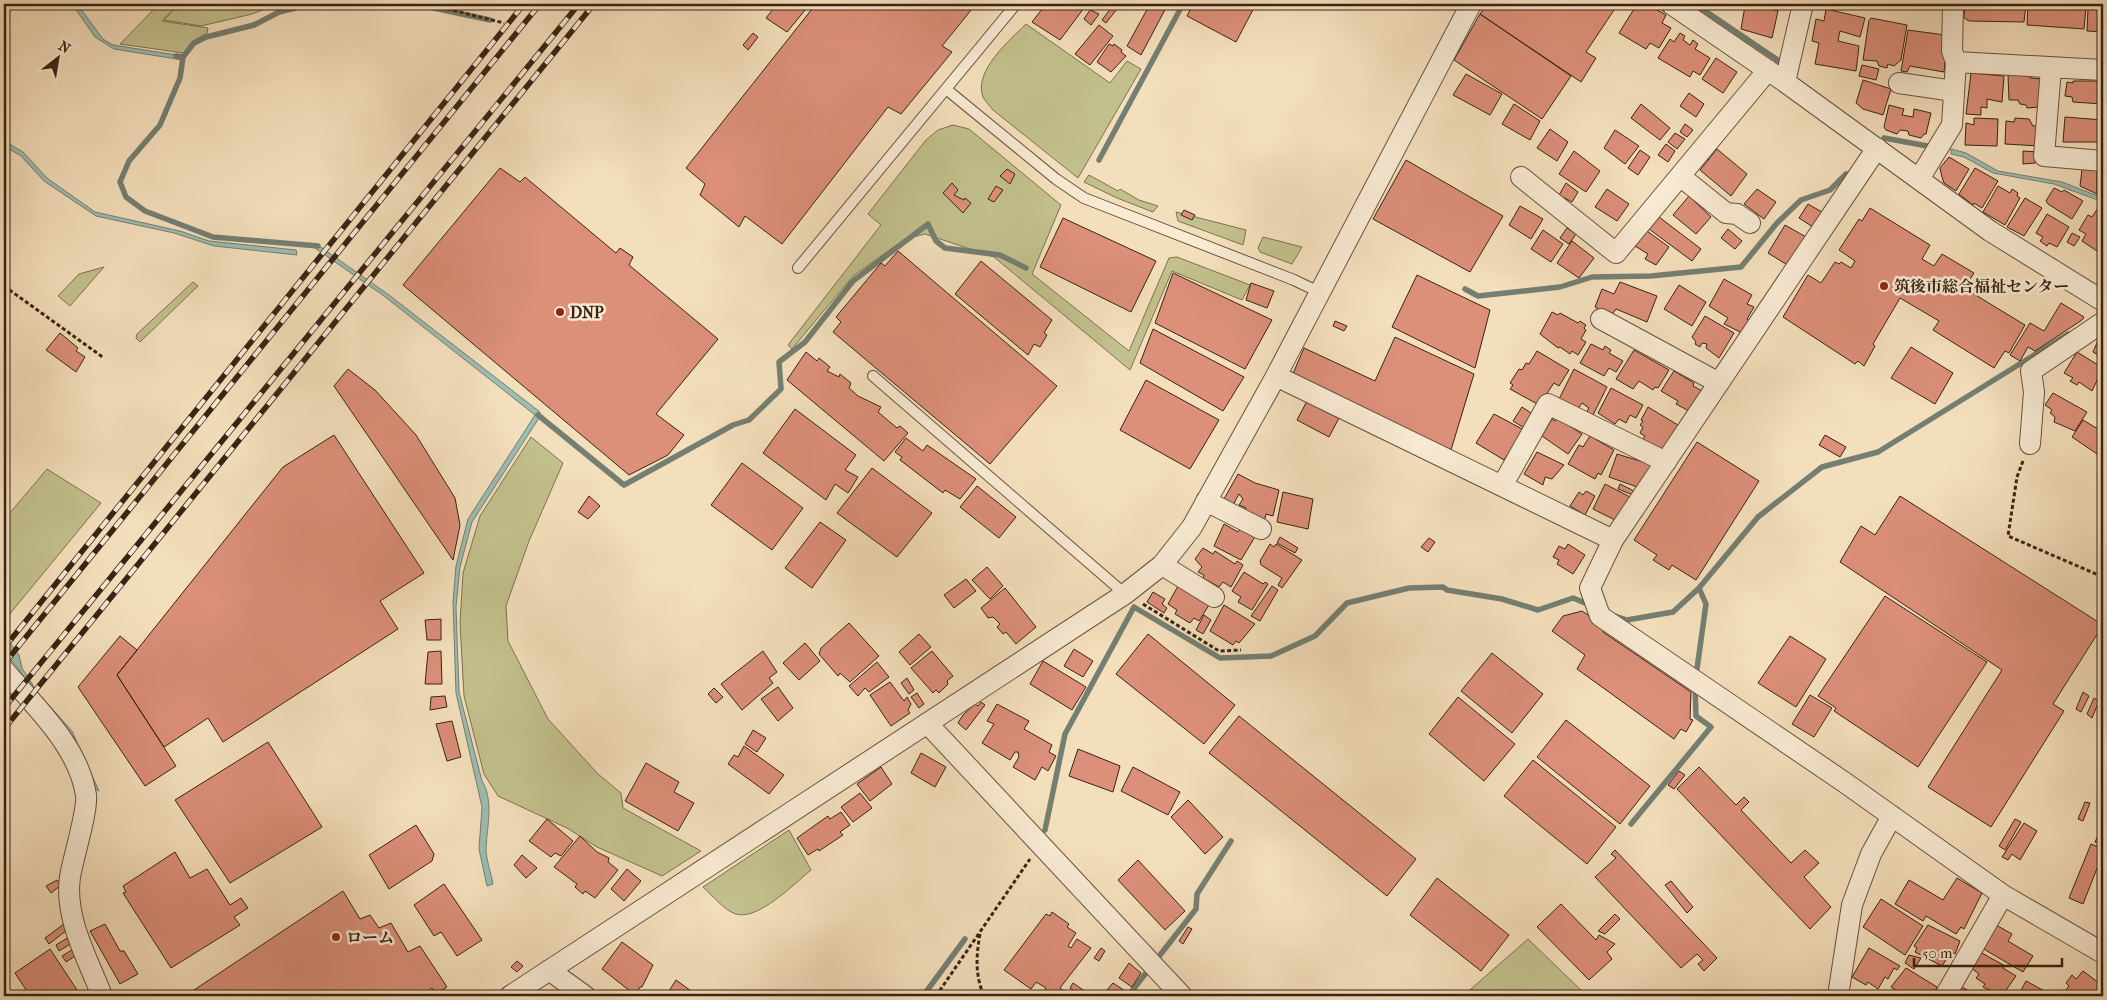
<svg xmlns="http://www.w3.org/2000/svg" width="2107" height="1000" font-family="'IM FELL French Canon','Noto Serif JP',serif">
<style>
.green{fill:#c2c08c;stroke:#7e7250}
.water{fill:#9cbdb1;stroke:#747f72}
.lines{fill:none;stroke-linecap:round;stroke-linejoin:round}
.stream{stroke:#747f72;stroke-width:5.5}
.building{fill:#dc8f79;stroke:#392314}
.lane-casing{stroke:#68523e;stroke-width:12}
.street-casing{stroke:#68523e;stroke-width:22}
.path{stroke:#392314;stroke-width:3;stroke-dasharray:4 2.5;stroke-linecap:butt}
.lane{stroke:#f8ead3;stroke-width:10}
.street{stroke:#f8ead3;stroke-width:20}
.rail-casing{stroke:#392314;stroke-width:5.5}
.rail{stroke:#f8ead3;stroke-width:4;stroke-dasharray:11;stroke-linecap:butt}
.poi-dot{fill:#8f2418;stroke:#f8ead3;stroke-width:2}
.labels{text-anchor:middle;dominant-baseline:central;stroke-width:5;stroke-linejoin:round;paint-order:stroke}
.poi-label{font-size:16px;font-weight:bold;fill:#392314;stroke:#f8ead3;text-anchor:start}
</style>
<rect width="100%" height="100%" fill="#f4dfbc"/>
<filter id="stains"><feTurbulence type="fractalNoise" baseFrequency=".004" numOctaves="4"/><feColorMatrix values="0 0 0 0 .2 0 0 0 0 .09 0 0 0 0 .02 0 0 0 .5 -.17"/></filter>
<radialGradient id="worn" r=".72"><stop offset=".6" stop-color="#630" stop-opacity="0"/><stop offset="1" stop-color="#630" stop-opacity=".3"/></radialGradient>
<!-- green -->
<path class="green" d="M159,4H178L162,21L208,28L207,33L193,41L184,53L120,44Z
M179,4H279L252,14L201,26L164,20Z
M1026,24L1110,83L1127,61L1141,69L1078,178L993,110C990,106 985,101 983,97C973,71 1010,40 1026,24Z
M953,125L969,129L1061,205L1032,274L1129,351L1169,258L1177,257L1250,285L1242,300L1172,271L1130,370L994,257L925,234L905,239L853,276L792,349L788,345L881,225L868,214L926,140L938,130Z
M1089,175L1118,191L1120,189L1139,200L1158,206L1153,212L1117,198L1084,182Z
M1176,212L1246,230L1243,245L1178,221Z
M1263,237L1302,247L1292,264L1260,252L1258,248Z
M104,267L70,306L58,296L79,274Z
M193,282L198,286L140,342L136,338L137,334Z
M531,437L563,463L529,541L506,606L508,641L548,719L598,774L621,793L623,808L701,851L662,876L597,847L567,828L498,796L484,774L464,696L460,623L463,573L480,516Z
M47,469L101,503L4,621V520Z
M789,830L811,870C795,883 758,921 736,914C725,911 712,895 703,887Z
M1528,939L1584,993L1582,996H1463Z"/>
<!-- water -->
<path class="water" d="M72,4H77L103,39L113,45L183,56V60L114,49L95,37Z
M4,141L23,152L47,178L95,212L180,231L209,241L296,250L297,255L214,246L174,233L96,216L44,181L21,156L4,146Z
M1951,149L1966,153L1998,171L2062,182L2103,198V202L2054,184L1993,173L1964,157L1951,154Z
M315,243L389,295L540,412L539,418L472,522L460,567L456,607L459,692L482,781C494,800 487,827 486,848C486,860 491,873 493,884L487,886L479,849L482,807L456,693L453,602L456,566L468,519L535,415L384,296L312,246Z
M4,635L19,655L22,668L38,693L72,731L99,791L93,787L18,668L4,652Z"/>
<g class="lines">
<!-- stream -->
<path class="stream" d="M415,4L490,20
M1695,4L1779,61
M176,56L183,57L180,78L160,125L129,161L120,182L126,197L145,211L213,237L318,246
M183,57L194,43L206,37L254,25L279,12L311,4
M1884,138L1933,147
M1099,160L1183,4
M1465,289L1478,296L1560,287L1592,277L1651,276L1741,267L1777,223L1801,200L1830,190L1846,174
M538,415L624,485L733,425L749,420L781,389L779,362L805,342L853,281L928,224L936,241L945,248L1000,255L1026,268
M1615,616L1627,620L1673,612L1699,588L1758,517L1822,467L1878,452L2068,334
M1696,676L1706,604L1699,588
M1631,824L1711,727L1696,716L1695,685
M1045,830L1065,734L1134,607L1220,658L1271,656L1315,636L1347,603L1409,588L1443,587L1447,590L1502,599L1538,610L1573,598L1590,605
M923,996L965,939
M1128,996L1196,909L1197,894L1231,841"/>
</g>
<!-- building -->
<path class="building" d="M777,4H810L787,32L766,18Z
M816,4H976L942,46L952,52L901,114L888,107L782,244L745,216L739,227L700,195L705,184L686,168Z
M1046,4H1087L1060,40L1032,22Z
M1114,4L1120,5L1106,23L1102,20Z
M1150,4H1168L1141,55L1127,46Z
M1193,4H1256L1236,42L1187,16Z
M1487,4H1618L1586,52L1596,58L1581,82L1480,14Z
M1637,4L1644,8L1647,4L1666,15L1662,23L1671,28L1659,48L1650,43L1646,49L1619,33Z
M1753,4L1778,11L1772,38L1741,29L1745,6L1751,7Z
M1965,4H2026L2024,22L1969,21L1964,18Z
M2028,4L2086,7L2084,29L2027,25Z
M1826,9L1865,18L1860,37L1840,31L1838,41L1859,46L1856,71L1815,64L1819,43L1812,41L1816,19L1824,21Z
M2088,9L2103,10V32L2087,31Z
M1090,10L1099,14L1091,25L1084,19Z
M1480,14L1571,76L1542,119L1454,60Z
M1871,18L1907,25L1901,60L1894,66L1888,64L1887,68L1879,66L1877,61L1863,60L1869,20Z
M1099,25L1113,36L1090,65L1075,54Z
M1908,30L1945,35L1947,47L1944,72L1910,66L1907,72L1901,71Z
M753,33L758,37L748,50L743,45Z
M1680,33L1685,36L1683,40L1690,45L1693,40L1698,44L1695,49L1710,58L1700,75L1693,71L1690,77L1658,58L1670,39L1674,42Z
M1109,44L1113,46L1114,44L1122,50L1121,52L1126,56L1111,72L1097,62Z
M1716,58L1737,72L1723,93L1702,79Z
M1862,65L1879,69L1876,80L1859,76Z
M1971,73L2004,76L2002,102L1987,99V108L1981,107V115L1966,114Z
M1466,74L1502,94L1490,115L1453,95Z
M2008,75H2029L2030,78L2042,79L2041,107L2027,108L2026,105L2020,104L2018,100H2009Z
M1863,80L1891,89L1883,115L1863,109L1856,103Z
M2073,81H2103V104L2073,102L2072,97L2065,96L2067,82L2073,83Z
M1689,93L1704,104L1696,117L1680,106Z
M1514,104L1540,121L1530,140L1502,124Z
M1641,104L1670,128L1660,140L1631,118Z
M1889,105L1904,109L1902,115L1913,117L1914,109L1931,113L1926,134H1924L1921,138L1909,135L1908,131L1900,130L1897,134L1886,130L1884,127Z
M2065,117L2103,120V142H2063Z
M1974,118L1998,119L1997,146L1965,145L1966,123L1974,125Z
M2015,118L2029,119L2033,126H2040L2039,146L2005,144L2006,121L2014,122Z
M1685,124L1693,130L1687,137L1680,132Z
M1550,129L1568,142L1557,161L1537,148Z
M1615,130L1639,146L1625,164L1604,148Z
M1675,133L1685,139L1677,149L1668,142Z
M1666,144L1675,151L1668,162L1658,155Z
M1717,149L1747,174L1731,196L1700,170Z
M1640,150L1650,157L1638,175L1628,168Z
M1574,151L1600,171L1586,192L1559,174Z
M2023,151L2038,152L2035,163L2023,164Z
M1949,157L1969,169L1956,191L1944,183L1942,177L1940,168Z
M1406,160L1503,216L1470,272L1373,219Z
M500,168L520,182L525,177L616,253L620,248L633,257L629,265L718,339L656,414L684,435L668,455L629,475L403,285Z
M1975,168L1998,181L1982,208L1974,203L1973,205L1959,194Z
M1007,169L1015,174L1010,184L1000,176Z
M2082,169L2097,170V194L2080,186Z
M952,183L958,190L954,195L964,200L965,198L971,203L963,213L943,193Z
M1566,183L1578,192L1572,202L1559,195Z
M996,186L1003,190L994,202L988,199Z
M1998,186L2010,193L2012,189L2018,193L2017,196L2020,198L2005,225L1983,212Z
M2054,188L2062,192L2064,190L2083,201L2072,219L2048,204L2046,201Z
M1607,189L1629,204L1617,221L1595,207Z
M1757,189L1776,202L1764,219L1744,204Z
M1689,196L1711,217L1696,234L1673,215Z
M2025,198L2042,208L2024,236L2007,227Z
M1808,204L1822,212L1813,227L1799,218Z
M2100,205L2103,207V255L2082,241L2086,234L2079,230L2088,215L2092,217Z
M1520,206L1543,219L1531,239L1509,225Z
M1870,208L1930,245L1922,259L1934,266L1942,254L1974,273L1964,288L2025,325L2009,353L2005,351L1994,368L1933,330L1939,321L1900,298L1873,344L1875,346L1864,366L1858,361L1855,364L1783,317L1808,275L1821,283L1835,262L1839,264L1841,262L1851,268L1855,261L1839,250L1859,219L1862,221Z
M1184,210L1195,215L1192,220L1181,215Z
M2047,214L2069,227L2057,247L2049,243L2047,246L2040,241L2043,237L2036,233Z
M1659,217L1701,249L1692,261L1649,229Z
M1063,218L1156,261L1131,312L1040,267Z
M1785,225L1806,237L1789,266L1768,253Z
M1567,228L1576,234L1569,244L1560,238Z
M1728,229L1742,241L1735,249L1721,238Z
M1543,230L1563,244L1551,262L1531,249Z
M1647,231L1669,247L1656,265L1645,259L1648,254L1635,246Z
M2072,233L2080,237L2074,246L2067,242Z
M1572,241L1594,258L1579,278L1557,263Z
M898,251L1057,386L990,464L833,332L841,322L836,317L881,263L885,266Z
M981,261L1052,320L1044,333L1047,335L1040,347L1034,344L1028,355L955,294Z
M1173,273L1272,320L1245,369L1155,323Z
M1417,275L1490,310L1475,368L1392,327Z
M1724,279L1752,295L1747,304L1754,307L1747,319L1751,322L1744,334L1724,324L1728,318L1709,306Z
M1620,282L1657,296L1647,322L1616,309L1611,316L1595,307L1602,289L1614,294Z
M1251,283L1274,291L1267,308L1246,300Z
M1679,285L1706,302L1692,326L1664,309Z
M2061,303L2084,317L2082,320L2035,351L2028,347L2020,361L2010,355L2030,323L2044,331Z
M1552,312L1558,315L1560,313L1578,323L1580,321L1586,325L1584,328L1586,330L1581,339L1586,342L1578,355L1572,351L1570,354L1560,347L1558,348L1540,334Z
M1705,316L1734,333L1719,358L1706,348L1707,344L1702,343L1700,347L1695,344L1696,342L1692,337Z
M1335,321L1347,326L1344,331L1333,326Z
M1153,329L1244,377L1223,411L1140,363Z
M2103,329V358L2093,352Z
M60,333L78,348L76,351L85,357L76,372L46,350Z
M1395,337L1474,374L1451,450L1292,376L1304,348L1375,381Z
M1591,344L1603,350L1605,346L1611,350L1609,353L1623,361L1616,372L1609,368L1604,376L1580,363Z
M1911,347L1953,373L1935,404L1891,378Z
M1634,350L1669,370L1658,388L1655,387L1653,390L1639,381L1633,389L1616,379Z
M1537,351L1569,370L1559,386L1554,383L1539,405L1510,389L1513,385L1510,383L1519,369L1522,370L1526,363L1529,364Z
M806,352L817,361L819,358L830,367L827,371L839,377L840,374L851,383L849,388L858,396L881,407L878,412L897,428L900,426L908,433L884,461L787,380Z
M2077,352L2103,368L2092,391L2079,382L2077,385L2070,381L2073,378L2064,373Z
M348,369L375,390L416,435L455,498L460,525L453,560L334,386Z
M1574,369L1607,387L1592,417L1586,413L1589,408L1582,403L1577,410L1559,399Z
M1674,371L1694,383L1693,386L1704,392L1689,411L1676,404L1678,401L1661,391Z
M1146,380L1219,420L1190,469L1120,430Z
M1611,388L1643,405L1636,418L1630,415L1626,423L1619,419L1615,424L1598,413Z
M2053,393L2087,412L2075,431L2054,422L2055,417L2050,413L2052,410L2045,405Z
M1307,401L1339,418L1329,437L1297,420Z
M1522,407L1534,415L1526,429L1513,421Z
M1648,407L1678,425L1663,451L1642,440L1645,436L1640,433L1643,427L1640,425L1643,421L1641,420Z
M795,409L856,455L845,470L858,477L848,493L835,484L826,500L763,453Z
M1494,414L1526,431L1512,456L1508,454L1504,460L1476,443Z
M1557,418L1582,434L1568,454L1542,436L1552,419L1555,421Z
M2083,420L2103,432V450L2100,456L2072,437Z
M334,435L424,573L380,601L398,629L223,742L208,718L164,747L117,675L283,467Z
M1825,435L1846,447L1840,457L1819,445Z
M1590,436L1614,450L1601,475L1598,473L1595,479L1568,464L1579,445L1583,447Z
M906,438L923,451L927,445L976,479L960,499L945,490L943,493L900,460L902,457L895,452Z
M1697,442L1759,481L1696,580L1672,565L1669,570L1653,560L1657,555L1634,540Z
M1537,452L1564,465L1552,479L1545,477L1543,485L1524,474Z
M1617,454L1653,465L1643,489L1609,477Z
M742,463L803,508L772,550L711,505Z
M872,468L932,513L897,557L837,513Z
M1238,474L1255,483L1279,490L1273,516L1266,514L1264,522L1245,512L1246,508L1239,505L1243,499L1239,494L1233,505L1224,499Z
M1605,484L1634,499L1621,523L1593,509Z
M1620,484L1634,491L1633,495L1618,489Z
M977,486L1016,517L999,538L960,507Z
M1586,491L1595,496L1585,515L1570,506L1579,492L1583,495Z
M1283,492L1313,499L1308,529L1277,522Z
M589,496L600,506L588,519L578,512Z
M1900,496L2103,625L2053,704L2064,711L1991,827L1928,787L2002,670L1840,562L1861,526L1875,535Z
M820,522L846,540L812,588L785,568Z
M1224,524L1238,532L1242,527L1256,535L1241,560L1214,546Z
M1280,537L1298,548L1295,553L1277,543Z
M1429,538L1435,542L1428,552L1421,547Z
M1270,544L1274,547L1276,544L1302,560L1282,588L1278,585L1282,578L1261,565L1260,561Z
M1568,544L1585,555L1573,574L1557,564L1559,560L1553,557L1559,546L1565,549Z
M1203,548L1213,554L1215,551L1235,564L1237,561L1243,565L1231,587L1223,582L1219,587L1203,578L1204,575L1198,572L1202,567L1195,559Z
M987,567L1003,586L990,599L972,580Z
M1244,572L1263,584L1265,582L1268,584L1252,610L1238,602L1241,597L1232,591Z
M966,579L976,591L954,608L944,595Z
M1178,586L1209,605L1199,621L1194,618L1190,623L1175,614L1177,610L1168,604Z
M1272,586L1278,590L1260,621L1251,616Z
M1005,588L1036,627L1016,644L1006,632L1003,634L997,627L1000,624L993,617L988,618L981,608Z
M1153,592L1165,599L1162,604L1167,608L1164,613L1147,602Z
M1885,596L1987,662L1918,767L1834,711L1836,708L1818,696Z
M1224,605L1255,624L1239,643L1236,641L1233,645L1210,631Z
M1582,611L1606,627L1603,632L1691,692L1690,719L1693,720L1686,732L1681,729L1674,739L1577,669L1585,655L1552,631L1563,616Z
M1204,615L1211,620L1203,634L1196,630Z
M441,619V640H427L425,620Z
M849,623L879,656L850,682L840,673L838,676L819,654L821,648Z
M919,634L931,647L910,665L899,652Z
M1148,634L1235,705L1204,744L1116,674Z
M120,636L137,650L117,675L176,766L145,786L78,687Z
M1790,636L1826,659L1796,707L1758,683Z
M805,643L820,661L799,680L783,663Z
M1074,649L1093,661L1083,677L1064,666Z
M441,651L442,684H425L428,652Z
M763,651L777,672L769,678L773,683L742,710L721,684Z
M932,651L953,676L947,681L948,684L939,693L936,690L933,693L911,668Z
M1492,653L1543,694L1512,733L1461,691Z
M1043,661L1086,687L1072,710L1030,684Z
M877,662L889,677L869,692L865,688L858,696L849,686Z
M907,678L914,690L909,694L901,683Z
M890,682L904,701L907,697L911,704L908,710L910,713L891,726L870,695Z
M778,687L793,708L778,721L761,699Z
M714,688L723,697L716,703L708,694Z
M2083,692L2089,696L2081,712L2076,709Z
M917,693L924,704L919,708L911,697Z
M1810,695L1832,708L1814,737L1792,724Z
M445,696L447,707L430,710L431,697Z
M1458,697L1515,744L1484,781L1429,734Z
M2094,698L2099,701L2092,718L2087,714Z
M981,702L985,705L966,730L958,723L963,715L975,704L978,706Z
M997,704L1029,721L1024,729L1052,745L1049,752L1056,756L1048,771L1042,767L1035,780L1013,767L1019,757L1018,752H1015L1010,760L982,743L994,724L987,721Z
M1239,716L1416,859L1387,896L1209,753Z
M1566,720L1650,786L1620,824L1537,757Z
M452,721L461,757L447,761L436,724Z
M753,730L766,738L757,752L745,744Z
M268,742L322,827L230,883L175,800Z
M744,746L784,775L769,794L728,764L734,755L738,757Z
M1078,749L1120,766L1113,792L1069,776Z
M921,753L946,767L935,787L911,773Z
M1533,760L1616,827L1587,864L1504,796Z
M646,763L679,782L674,792L694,803L678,831L625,801Z
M881,767L892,784L870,801L857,784Z
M1133,767L1180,792L1168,815L1121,791Z
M1699,767L1736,805L1744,797L1749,802L1741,810L1791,863L1805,850L1819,863L1804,877L1831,907L1810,929L1677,789Z
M1679,771L1685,775L1674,789L1668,785Z
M860,793L872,808L853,822L841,807Z
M1188,800L1223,837L1205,854L1171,817Z
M2085,802L2090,803L2083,821L2078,819Z
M841,812L850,825L840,832L843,835L819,851L818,849L808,855L797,838L828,816L830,819Z
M547,819L573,841L561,856L555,853L551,857L529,841Z
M2015,819L2021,822L2005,850L1999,846Z
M2024,823L2037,831L2020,860L2012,854L2008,860L2002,857Z
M416,825L434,854L432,861L389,889L369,855Z
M2102,827L2103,828V845L2095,842Z
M580,836L597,852L609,858L608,862L618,870L595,898L585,891L583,894L575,887L577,884L554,867Z
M2091,844L2103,849V853L2083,904L2069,898Z
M1615,850L1717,958L1704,971L1698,964L1703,960L1697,954L1681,968L1595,877L1616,858L1611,854Z
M175,852L190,878L207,869L230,905L241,898L248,908L234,917L240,925L171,968L123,893L126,892L123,886Z
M522,855L537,868L526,878L514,865Z
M1138,860L1185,911L1165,930L1118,880Z
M627,869L641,881L624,901L611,889Z
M1437,878L1509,935L1481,971L1410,915Z
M1957,878L1982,893L1964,929L1961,927L1956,934L1926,916L1923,921L1895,904L1909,880L1943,900Z
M57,880L61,885L51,893L46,886Z
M1671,881L1693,907L1687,913L1665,885Z
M444,884L482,940L457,956L441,932L434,936L414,905Z
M343,891L360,919L370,915L379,928L391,923L408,952L420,946L447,987L435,994L432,988L420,996H185Z
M1881,899L1923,926L1905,955L1863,927Z
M1561,904L1596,940L1599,935L1615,944L1607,952L1612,959L1589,980L1537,927Z
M1052,912L1069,924L1067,927L1076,933L1068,946L1071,948L1077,939L1091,948L1060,988L1071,996H1037L1039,994L1042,995L1046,988L1036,982L1031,989L1004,970L1046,914L1050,916Z
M1615,914L1620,919L1605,934L1598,931Z
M64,924L67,930L49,944L45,938Z
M105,924L120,951H124L138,974L120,984L90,931Z
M1928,925L1960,941L1955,954L1951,952L1942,966L1915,952L1917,948L1914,946Z
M1996,925L2012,934L2008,941L2033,956L2023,972L1982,948Z
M1188,927L1192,929L1183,944L1179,941Z
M69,937L72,943L59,951L56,945Z
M622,942L653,965L642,987H640L635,995L602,969Z
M1101,948L1105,951L1099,961L1094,958Z
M1869,948L1900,966L1897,970L1894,968L1888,979L1885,977L1878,989L1868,982L1866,985L1852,977Z
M50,949L81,996H30L15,973Z
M72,950L75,956L66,962L62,956Z
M1980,952L2005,966L2003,968L2016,976L2002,996L1983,987L1985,984L1976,978L1979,974L1971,968Z
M1909,955L1921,958L1914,969L1905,963Z
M517,961L523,966L517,972L511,967Z
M1129,963L1141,973L1132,987L1119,978Z
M1906,968L1937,987L1934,994L1936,996H1905L1891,987Z
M2083,971L2103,986L2099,996H2061L2069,986L2066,983L2072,975L2076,979Z
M676,980L698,996H670L667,994Z
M2026,981L2050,994L2049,996H2018Z
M1073,983L1092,996H1082L1070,988Z
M1113,983L1125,991L1121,996H1102Z
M1962,987L1978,996H1956Z"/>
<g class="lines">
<defs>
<path id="lane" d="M946,89L1056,179L1084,198L1294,280L1319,292
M798,268L1016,4
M873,376L1125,594"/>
<path id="street" d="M1671,4L1785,82L1990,231L2103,301
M1953,4L1952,51L1956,62
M2051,68L2044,156L2103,161
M1785,82L1803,4
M1899,83L1954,91
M1877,148L1613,540L1590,588L1600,616L1844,782L2003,895L2103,953
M1680,176L1726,213L1737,214L1750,223
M1521,177L1616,253L1768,70
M1919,179L1952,125L1956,62L2103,70
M1601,319L1719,383
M1276,376L1613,540
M2030,444L2034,392L2031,371L2103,322
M1502,486L1548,404L1666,462
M1206,501L1261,529
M1162,565L1214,597
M4,670C35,707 78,745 86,795C88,811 73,858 70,877C64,918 88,959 102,996
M927,723L1182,996
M549,970L585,996
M510,996L1125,594L1162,565L1192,527L1276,376L1471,4
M1838,996L1852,905L1871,854L1892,816
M1945,996L2003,895"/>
</defs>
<!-- lane casing -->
<use href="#lane" class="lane-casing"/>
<!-- street casing -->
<use href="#street" class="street-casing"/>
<!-- path -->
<path class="path" d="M428,4L504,23
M4,286L104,358
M2023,461L2017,477L2008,536L2103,577
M1143,604L1219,651L1241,650
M980,934C976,957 975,975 984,996
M936,996L1030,859"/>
<!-- lane -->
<use href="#lane" class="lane"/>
<!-- street -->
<use href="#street" class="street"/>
<defs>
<path id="rail" d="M4,648L524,4
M4,664L540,4
M4,708L579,4
M4,729L594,4"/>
</defs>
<!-- rail casing -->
<use href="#rail" class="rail-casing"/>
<!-- rail -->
<use href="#rail" class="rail"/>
</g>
<!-- markers -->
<g class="poi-dot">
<circle cx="1884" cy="286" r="5"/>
<circle cx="560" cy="312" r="5"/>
<circle cx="336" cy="937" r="5"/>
</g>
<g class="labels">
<!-- poi labels -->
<g class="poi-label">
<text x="1894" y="286">筑後市総合福祉センター</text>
<text x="570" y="312">DNP</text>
<text x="346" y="937">ローム</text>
</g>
</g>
<!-- margin -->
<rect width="2107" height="1000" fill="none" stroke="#f4dfbc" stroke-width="20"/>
<rect x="5" y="5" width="2097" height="990" fill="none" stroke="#392314" stroke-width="2.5"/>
<rect x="10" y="10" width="2087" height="980" fill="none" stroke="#392314"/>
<!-- north arrow -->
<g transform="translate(58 58) rotate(31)" stroke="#f8ead3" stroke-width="4" paint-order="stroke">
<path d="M0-4L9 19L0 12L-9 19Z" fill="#392314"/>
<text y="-8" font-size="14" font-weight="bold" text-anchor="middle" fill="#392314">N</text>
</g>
<!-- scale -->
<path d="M1914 958v8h148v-8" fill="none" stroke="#392314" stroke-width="2.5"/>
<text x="1922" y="958" font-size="15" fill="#392314" stroke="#f8ead3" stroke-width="4" paint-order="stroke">50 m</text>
<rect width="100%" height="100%" filter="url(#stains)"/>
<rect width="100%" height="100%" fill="url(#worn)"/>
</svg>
